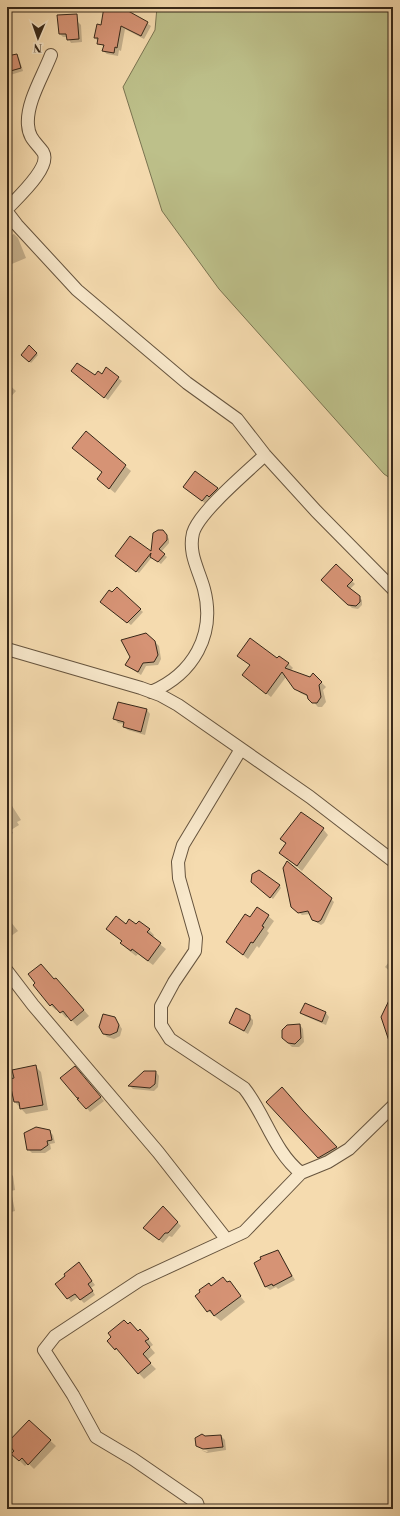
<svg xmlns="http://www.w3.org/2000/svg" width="400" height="1516" font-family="'Libre Bodoni',serif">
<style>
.green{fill:#bdc08a;stroke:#7a7451}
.shadow{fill:#0003}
.building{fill:#d69375;stroke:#362718}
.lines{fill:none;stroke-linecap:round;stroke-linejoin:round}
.minor-casing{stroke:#66543e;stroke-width:14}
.minor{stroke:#f8e8cb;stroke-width:12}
</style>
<rect width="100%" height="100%" fill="#f5dbaf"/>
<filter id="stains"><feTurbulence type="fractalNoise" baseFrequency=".005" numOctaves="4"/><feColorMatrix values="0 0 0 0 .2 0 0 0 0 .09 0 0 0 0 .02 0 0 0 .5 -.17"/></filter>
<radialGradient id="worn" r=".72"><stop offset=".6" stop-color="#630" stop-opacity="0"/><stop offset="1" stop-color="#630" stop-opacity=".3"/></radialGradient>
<!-- green -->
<path class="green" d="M157,7H393V480L384,474L219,289L162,211L123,87L155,30Z"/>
<!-- shadow -->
<path class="shadow" d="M105,7H128L129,12L151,26L144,39L125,29L121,51L119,50L118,56L107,54L103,51L104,47L95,38L102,26Z
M77,21L81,25L82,42L71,43L68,37H63L60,34Z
M16,55L19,58L23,71L7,76V56Z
M14,234L18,238L26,258L7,266V237Z
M29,347L38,355L31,363L22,354Z
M106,369L122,381L108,400L75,374L96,377L102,375Z
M7,383L16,391L7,401Z
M86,433L131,471L115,493L104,484L103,473Z
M195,472L221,492L213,500L211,498L206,504L184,487Z
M166,534L169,539V543L161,552L167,557L161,564L152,557L139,573L119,559L130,538L152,553Z
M336,566L355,584L350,589L362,600V605L358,609L352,608L322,580Z
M117,589L143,612L131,625L104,605Z
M155,642L159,646L161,659L158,665L146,666L141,675L126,665Z
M243,660H277L288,663L293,668L290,671L321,682L326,687L323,690L326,702L322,707H318L309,697L300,693L286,677L271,697L248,679L250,665Z
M147,710L150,714L145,735L128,730L124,727L125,724L118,723L115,719Z
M7,798L21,820L17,822L19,825L11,830L13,833L7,837Z
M323,829L328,835L302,871L280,853L286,844L281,839Z
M255,884L279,885L281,888L273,899Z
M331,899L334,902L324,923L321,925L313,920L311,914L302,915L296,910Z
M268,916L274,921L267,931L269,933L259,948L257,946L248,959L233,947L250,918Z
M7,917L18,931L7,939Z
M126,925H136L149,930L154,935L152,938L166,949L153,965L138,954L136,956L127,949L122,943L123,942L107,929Z
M393,957V974L385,967Z
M54,980L61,984L89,1016L77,1026L68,1016L66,1018L58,1009L56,1010L50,1005L37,983Z
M305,1004L326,1013L329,1017L326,1025L305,1016L302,1013Z
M249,1016L253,1020V1024L248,1034L230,1023Z
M115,1018L122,1029L120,1036L114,1039L107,1037L103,1033Z
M300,1025L303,1029L304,1042L299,1047H292L283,1038Z
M35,1066L41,1072L48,1110L26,1114L15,1102V1079Z
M78,1071L104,1101L90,1112L61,1078Z
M145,1072H156L159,1076L158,1087L154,1091L133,1089L130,1086Z
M282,1088L340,1151L322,1161L318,1157Z
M49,1131L53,1135L55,1143L50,1144L51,1149L45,1153H32L28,1149Z
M7,1170L13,1176L15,1190L11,1191L15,1211L7,1213Z
M163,1207L181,1226L172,1237L169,1236L163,1243L148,1232Z
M278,1251L295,1280L278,1289L276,1287L270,1290L266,1287L256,1263Z
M79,1264L95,1285L91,1288L95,1295L84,1303L78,1297L71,1302L57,1284Z
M229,1282L245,1302L221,1321L208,1311L197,1296L211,1287Z
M138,1332L146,1336L153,1345L150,1347L155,1353L147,1360L156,1369L144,1379L109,1341Z
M29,1421L56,1446L34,1469L28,1463L25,1466L18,1459L15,1451L8,1444Z
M221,1436L225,1440L226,1450L207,1453L201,1450L207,1452L208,1451L197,1446L205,1437Z"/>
<!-- building -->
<path class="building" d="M104,7H121L148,22L141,36L121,26L117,48L115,47L114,53L102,51L104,45L97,44L98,38H94L97,24L101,25Z
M77,14L79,39L67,40L66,34H59L57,15Z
M17,54L21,68L7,72V56Z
M29,345L37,353L29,362L21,355Z
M77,363L95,375L98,371L102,374L106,367L119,377L104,398L71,371Z
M86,431L126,465L109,489L97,479L102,472L72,448Z
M195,471L218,488L209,497L207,495L202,501L183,487Z
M158,530H163L167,535V540L159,549L165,554L158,562L150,557L151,553L136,572L115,556L130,536L151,551L153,533Z
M336,564L353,580L347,586L360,596V602L356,606L348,605L321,580Z
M117,587L141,609L127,623L100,602L109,590L112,592Z
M146,633L155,641L158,655L154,662L143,663L138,672L125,665L130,657L121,640Z
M250,638L277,658L279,656L289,663L285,668L310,677L313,673L322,682L319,685L321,697L317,703H312L308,699L307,695L294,689L282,672L266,694L242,675L250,665L237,656Z
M118,702L147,709L141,732L123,727L124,722L113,719Z
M301,812L324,828L297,866L279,853L286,843L280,839Z
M287,861L332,898L321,920L318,922L312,920L308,911L298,913L291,907L283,868Z
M259,870L280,885L270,898L251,882L252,874Z
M257,907L269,915L262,926L264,927L253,943L251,942L243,955L226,942L245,914L250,917Z
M116,916L126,924L129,919L136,924L139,921L150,929L147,932L161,943L148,961L132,949L131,951L120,943L122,941L106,929Z
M41,964L54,979L56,978L84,1010L71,1021L63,1011L60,1013L52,1004L50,1006L33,985L35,983L28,974Z
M393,992V1047H391L381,1017Z
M305,1003L326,1012L322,1022L300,1013Z
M236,1008L250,1015V1020L244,1031L229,1023Z
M103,1014L115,1017L119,1025L117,1032L110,1035L103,1034L99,1027Z
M300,1024L301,1038L295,1044L288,1043L282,1038V1030L287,1025Z
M36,1065L43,1105L20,1109L19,1102H14L9,1079L14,1078L12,1070Z
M75,1066L101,1097L86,1109L77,1099L79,1098H77L60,1078Z
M144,1071H156L155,1084L150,1088L128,1086Z
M282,1087L303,1111L337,1147L318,1158L266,1102Z
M36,1127L50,1130L52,1140L47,1141L48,1145L41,1150H27L24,1133Z
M163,1206L178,1222L168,1233H165L159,1240L143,1228Z
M278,1250L292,1276L273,1286L272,1284L265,1287L254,1263L261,1259L260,1257Z
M79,1262L92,1281L88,1284L93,1291L80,1300L75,1294L67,1299L55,1284L65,1276L64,1274Z
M223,1277L227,1282L230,1281L241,1296L214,1316L210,1310L207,1312L195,1296L200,1292L199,1290L209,1283L211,1286Z
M124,1320L128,1324L130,1322L138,1331L140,1329L149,1339L145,1341L150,1347L143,1354L151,1363L138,1374L116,1348L115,1350L107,1341L111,1337L108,1333Z
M29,1420L51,1440L28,1465L22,1458L19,1461L11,1454L14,1451L7,1443Z
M202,1434L205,1436L221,1435L223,1447L203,1449L196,1446L195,1438Z"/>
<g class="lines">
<defs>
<path id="minor" d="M7,209C17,198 52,167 43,152C36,142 29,139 28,125C26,103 43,76 51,55
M7,212L17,225L77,290L187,383L237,419L265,455L316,511L393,589
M7,649L141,688L160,695L178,705L310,797L393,861
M151,692C193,674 216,635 204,589C199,570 188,554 193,533C199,512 248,471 265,455
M241,749L183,845L178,862L179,878L196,938L195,951L174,982L161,1006V1025L170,1039L244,1088C265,1114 274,1152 301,1173
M7,971L33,1005L158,1152L227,1240
M199,1509L197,1503L133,1459L96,1437L73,1395L44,1350L55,1336L140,1280L244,1232L301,1173L328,1162L349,1149L393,1106"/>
</defs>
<!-- minor casing -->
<use href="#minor" class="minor-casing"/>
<!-- minor -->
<use href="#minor" class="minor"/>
</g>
<!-- margin -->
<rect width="400" height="1516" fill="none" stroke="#f5dbaf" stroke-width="24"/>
<rect x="8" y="8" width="384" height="1500" fill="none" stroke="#362718" stroke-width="2"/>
<rect x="12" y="12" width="376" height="1492" fill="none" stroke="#362718"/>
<!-- north arrow -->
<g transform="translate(38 38) rotate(182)" stroke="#f8e8cb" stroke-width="3" paint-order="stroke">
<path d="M0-3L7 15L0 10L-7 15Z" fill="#362718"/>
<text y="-6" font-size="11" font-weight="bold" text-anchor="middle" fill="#362718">N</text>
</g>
<rect width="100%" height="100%" filter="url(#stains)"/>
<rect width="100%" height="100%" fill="url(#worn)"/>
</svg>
